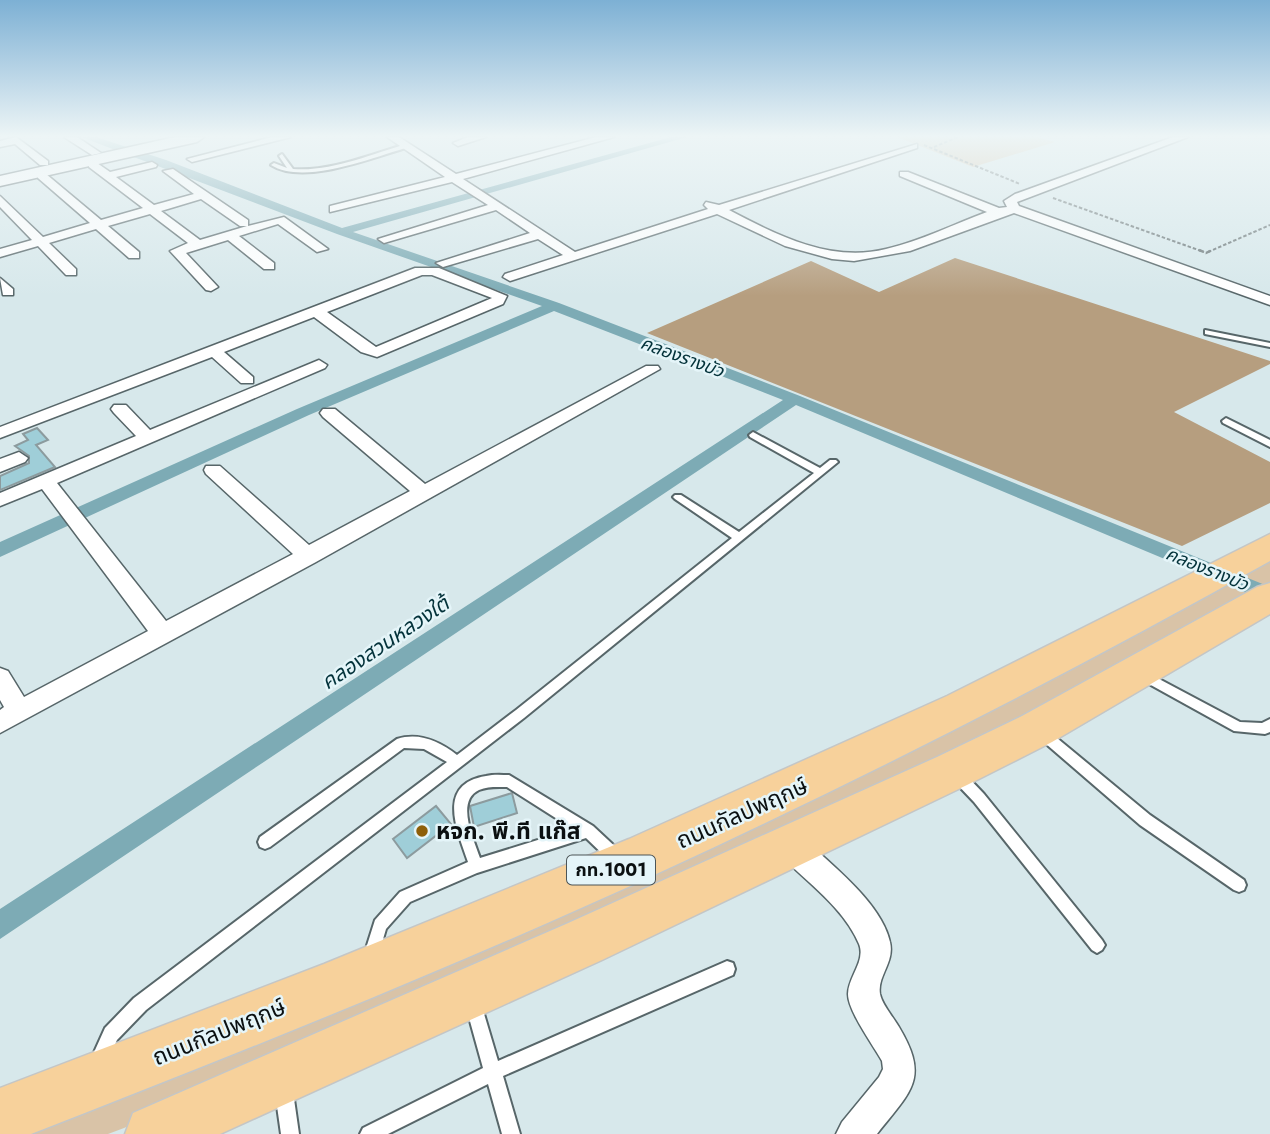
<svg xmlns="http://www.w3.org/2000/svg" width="1270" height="1134" font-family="Jost,'Noto Sans Thai',sans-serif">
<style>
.green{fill:#d9c3a7}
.forest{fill:#b69e7f}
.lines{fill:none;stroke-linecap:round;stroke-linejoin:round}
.canal{fill:#7dabb5;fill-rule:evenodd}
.building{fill:#9fced8;stroke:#8c9b9e;stroke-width:2}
.lane-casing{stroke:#576669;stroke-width:4}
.street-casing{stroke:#576669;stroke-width:3}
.secondary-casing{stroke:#576669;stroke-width:3}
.primary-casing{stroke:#c4c6c6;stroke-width:3}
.path-far1{stroke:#6e797b;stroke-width:2;stroke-dasharray:3.5 2;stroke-linecap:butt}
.path{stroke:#6e797b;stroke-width:2.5;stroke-dasharray:5 2.5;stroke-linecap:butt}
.lane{fill:#fff;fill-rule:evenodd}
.street{fill:#fff;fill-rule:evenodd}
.secondary{fill:#fff;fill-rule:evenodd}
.primary{fill:#f7d19b;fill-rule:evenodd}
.poi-dot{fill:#8e5f09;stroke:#e5f5f9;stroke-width:2.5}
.labels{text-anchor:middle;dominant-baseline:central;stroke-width:5;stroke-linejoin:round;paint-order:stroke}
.far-water-label{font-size:18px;font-style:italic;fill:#03323a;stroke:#e5f5f9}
.shield{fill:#e5f5f9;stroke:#4c5557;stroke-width:2}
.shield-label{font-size:18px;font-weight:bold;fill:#0b1011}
.water-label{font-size:21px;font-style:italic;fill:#03323a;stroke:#e5f5f9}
.near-street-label{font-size:23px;fill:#0b1011;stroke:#e5f5f9}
.near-poi-label{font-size:23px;font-weight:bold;fill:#0b1011;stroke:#e5f5f9;text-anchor:start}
</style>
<rect width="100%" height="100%" fill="#d7e8eb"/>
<!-- green -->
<path class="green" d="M897,137H1037L1055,142L973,167Z
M1270,559V582L1237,603L872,799L124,1128L108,1134H29L706,848L1075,668Z"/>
<!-- forest -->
<path class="forest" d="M955,258L1270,361V364L1174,412L1270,462V503L1182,546L647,333L811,261L879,292Z"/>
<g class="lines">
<!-- canal -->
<path class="canal" d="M81,137H96L166,160L342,228L671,137H687L353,232L559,303L800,396L1270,587V603L796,405L0,939V909L783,400L554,311L309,415L0,557V542L297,409L542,306L337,234Z"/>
</g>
<!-- building -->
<path class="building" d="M37,428L48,440L36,445L55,467L0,490V476L29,463V456L15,446L28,440L23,434Z
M512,793L517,813L474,827L470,806Z
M436,806L451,824L407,858L393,839Z"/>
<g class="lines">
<defs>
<path id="lane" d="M407,144L409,147C374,157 304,186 271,165L274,163L287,168L279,156L282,154L293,169C331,172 371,154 407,144Z
M1205,330L1270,343V347L1205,334Z
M1226,418L1270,440V447L1223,423L1222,421Z
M753,432L820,468L830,460H836L838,462L524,718L146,1010L117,1040L105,1065L99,1067L93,1065L91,1059L105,1028L134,998L447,762L424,749L404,748L270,847L265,849L260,847L258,842L260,837L397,739C419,732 439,741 457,755L516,710L732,538L675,499L673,497L675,495H681L739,532L814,473L750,437L749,435Z
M1144,671L1240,722L1262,723L1270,719V732L1265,734L1234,731L1140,679L1138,676L1140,673Z
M1042,727L1046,729L1150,815L1244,880L1246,885L1244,890L1239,892L1234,890L1140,825L1038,737L1036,733L1038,729Z
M959,771L964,773L984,794L1102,940L1105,945L1102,950L1097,953L1092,950L974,802L954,781L952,777L954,773Z
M509,775L593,826L622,853L624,858L622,863L617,865L612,863L586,838L477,873L410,902L386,929L376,963L371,966L366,963L363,958L375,920L400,892L468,862C457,830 436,784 486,776C494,774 502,775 509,775ZM507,787L573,829L480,858C474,840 455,801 479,790C488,786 498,787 507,787Z
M727,961L733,963L735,969L733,975L503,1076L520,1134H502L488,1084L388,1134H360L363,1128L483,1068L465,1003L467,997L473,995L479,997L498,1061Z
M284,1083L290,1086L293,1092L299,1134H281L275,1092L278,1086Z"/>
<path id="street" d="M16,137L48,161V165H40L15,144L0,147V141Z
M64,137H77L101,153L92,155Z
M272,137H291L192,162L187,159Z
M387,137H399L456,174L596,137H614L463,179L575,252L708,209L704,205L706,202L719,205L917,144V148L729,210C777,235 830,263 886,249C921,241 954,224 987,212L900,176V172H908L999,208L1007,207L1004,201L1015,194L1173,137H1188L1017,202L1019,206L1270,296V305L1014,213L910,251L854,261L832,259L785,246L717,214L510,281L503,277L505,274L563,255L538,239L443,267L436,263L530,233L496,210L384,243L378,239L488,205L452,182L330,212V206L445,177Z
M468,137H486L458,146L453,143Z
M152,162L157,165L156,167L116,177L154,205L194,194L163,171L173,169L248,220V226L284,217L328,249L317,252L278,224L239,236L274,263V269H264L228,240L186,253L218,287L211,291L206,290L170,251L188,243L150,214L108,226L139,252V258H129L96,229L49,243L76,269V275H66L38,246L0,257V249L32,240L0,207V196L43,237L90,223L38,178V174H46L101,220L143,208L89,167V163H97L110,172ZM201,199L240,226H247L200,240L161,211Z
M415,268H439L507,296L503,304L377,357L361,352L314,317L224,352L253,377V383H241L212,357L0,438V427ZM422,275H432L492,298L376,347L327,312Z
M0,278L13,289V295H3Z
M319,360L327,365L325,368L57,483L166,621L293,554L206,474L204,470L206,466H220L309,545L410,491L323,417L320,413L323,409H335L425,484L646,366H658L660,369L316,562L0,733V710L4,707L0,700V668L8,671L24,697L148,631L42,489L0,506V493L136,436L114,413L111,409L114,405H126L150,430Z
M19,452L28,458L25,462L0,472V459Z
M791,832L801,836C830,864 881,902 890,942C895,962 877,976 880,994C882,1004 893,1017 899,1027C930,1079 911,1091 877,1134H836L842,1122L879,1077L883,1069L882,1061C873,1045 848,1011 848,994C848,977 866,961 859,944C844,908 807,882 781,856L777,846L781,836Z"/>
<path id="secondary" d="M175,137H204L197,142L0,186V176Z"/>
<path id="primary" d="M1270,534V561C1072,672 871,775 665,870C457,966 244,1051 31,1134H0V1088L324,964L629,839L947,696Z
M1270,583V614L1052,742L967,785L602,960L220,1134H125L133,1113L566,924L937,757L1022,716L1257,587Z"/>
</defs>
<!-- lane casing -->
<use href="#lane" class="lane-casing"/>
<!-- street casing -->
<use href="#street" class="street-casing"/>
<!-- secondary casing -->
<use href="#secondary" class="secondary-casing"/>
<!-- primary casing -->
<use href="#primary" class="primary-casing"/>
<!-- path-far1 -->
<path class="path-far1" d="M924,145L1020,184
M934,147L958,137
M1053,198L1204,252
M1208,252L1270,225"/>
<!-- path -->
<path class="path" d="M1199,250L1206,253L1212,250"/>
<!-- lane -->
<use href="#lane" class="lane"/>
<!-- street -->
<use href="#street" class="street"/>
<!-- secondary -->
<use href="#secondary" class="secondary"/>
<!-- primary -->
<use href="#primary" class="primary"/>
</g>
<!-- sky -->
<linearGradient id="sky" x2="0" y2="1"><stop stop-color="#7db0d4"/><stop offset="0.46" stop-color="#edf5f6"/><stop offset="1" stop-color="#edf5f6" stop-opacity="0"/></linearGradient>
<rect width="1270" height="296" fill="url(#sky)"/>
<!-- markers -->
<circle class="poi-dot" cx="422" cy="831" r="7"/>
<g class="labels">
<!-- far-water labels -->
<g class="far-water-label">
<text transform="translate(682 357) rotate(20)">คลองรางบัว</text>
<text transform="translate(1207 569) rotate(22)">คลองรางบัว</text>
</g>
<!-- shield labels -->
<rect class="shield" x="567" y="855.5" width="88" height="29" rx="5"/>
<g class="shield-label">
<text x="611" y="870">กท.1001</text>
</g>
<!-- water labels -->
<g class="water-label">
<text transform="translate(385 643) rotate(-34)">คลองสวนหลวงใต้</text>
</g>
<!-- near-street labels -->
<g class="near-street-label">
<text transform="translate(742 813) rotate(-24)">ถนนกัลปพฤกษ์</text>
<text transform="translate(219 1032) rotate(-22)">ถนนกัลปพฤกษ์</text>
</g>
<!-- near-poi labels -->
<g class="near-poi-label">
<text x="436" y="831">หจก. พี.ที แก๊ส</text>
</g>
</g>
</svg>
